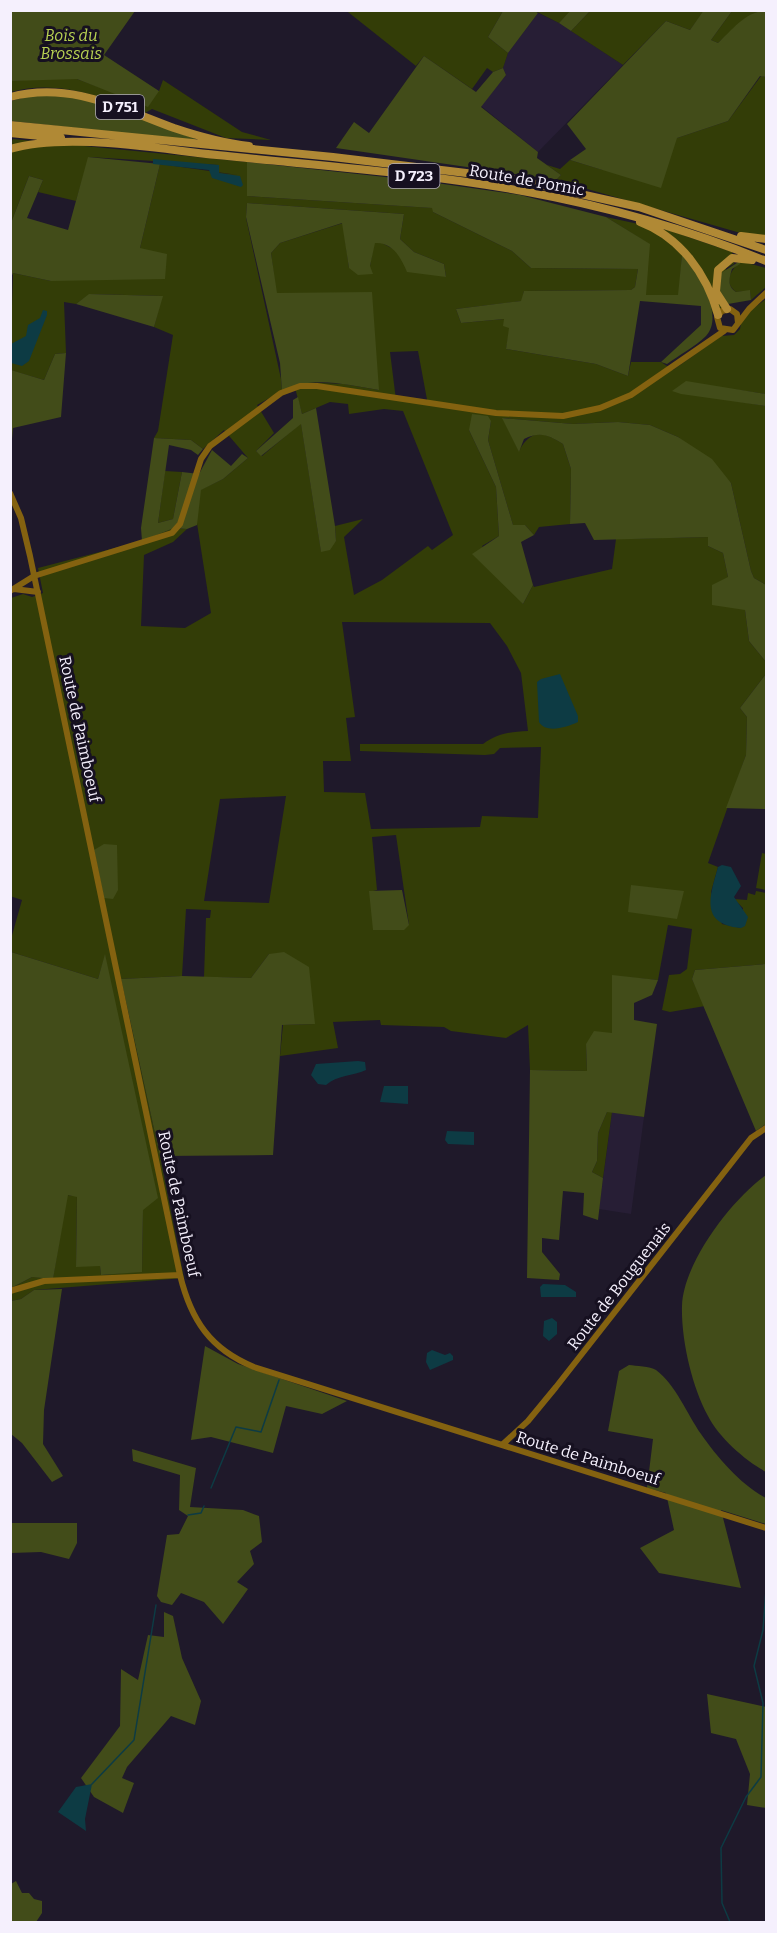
<svg xmlns="http://www.w3.org/2000/svg" width="777" height="1933" font-family="Bitter,serif">
<style>
.built{fill:#271e35}
.green{fill:#333d07;fill-rule:evenodd}
.forest{fill:#424c19}
.water{fill:#0d3b44}
.lines{fill:none;stroke-linecap:round;stroke-linejoin:round}
.stream{stroke:#0d3b44;stroke-width:1.5}
.secondary{stroke:#846210;stroke-width:6}
.highway{stroke:#b08935;stroke-width:8}
.labels{text-anchor:middle;dominant-baseline:central;stroke-width:6;stroke-linejoin:round;paint-order:stroke}
.shield{fill:#161020;stroke:#b2adbb;stroke-width:1.5}
.shield-label{font-size:15px;font-weight:bold;fill:#f5f0fd}
.park-label{font-size:16px;font-style:italic;fill:#b7d152;stroke:#161020}
.street-label{font-size:16px;fill:#f5f0fd;stroke:#161020}
</style>
<rect width="100%" height="100%" fill="#1f192a"/>
<!-- built -->
<path class="built" d="M538,13L559,23L623,65L538,152L481,106L506,75L503,68L508,53Z
M612,1112L644,1117L631,1214L599,1209Z"/>
<!-- green -->
<path class="green" d="M503,11L488,37L508,53L503,68L493,72L487,68L472,89L424,56L416,66L348,12Z
M535,11H571L559,23Z
M590,11H704L690,30L666,21L623,65L571,31Z
M732,11H759L743,20L718,43L711,40Z
M761,76L766,77V237L744,234L556,180L561,175L547,165L560,169L570,160L603,170L677,138L728,121Z
M52,78L77,79L104,89L159,91L163,80L242,132L271,140L226,138L152,109L145,113C102,97 57,79 11,92L10,81Z
M13,139L247,162V196L433,208V212L512,251L531,268L638,269L635,287L631,290L524,291L522,301L456,309L461,323L504,319L510,328L506,349L596,364L628,376L631,362H661L673,370L721,336L734,335L740,329L742,317L766,299V394L724,388L736,401L766,406V585L754,578L751,571L731,483L678,437L650,425L618,422L573,424L503,418L519,451C531,429 543,431 563,444L571,469L570,524L539,527L534,535L525,525H513L488,440L491,421L469,430L496,487L499,536L482,546L523,604L533,585L534,587L612,569L616,539L708,537V546L723,553L728,577L745,610L749,641L766,662V674L740,708L747,717L746,755L708,863L718,867L711,892L722,924L741,928L743,908L734,899L747,900L748,893L755,895L756,891L766,893V964L695,970L692,979L705,1006L670,1012L662,1010L669,975L680,974L687,969L692,929L668,925L658,980L612,976V1033L586,1044L587,1071L530,1070L528,1025L506,1038L451,1031L444,1027L381,1025L380,1020L333,1022L338,1048L280,1056L283,1025L314,1024L269,954L251,978L204,977L206,918H210L211,910L186,909L182,976L121,979L160,1156L184,1278L34,1290L21,1299L11,1301V1288L32,1277L53,1278L67,1195L77,1196L76,1266H100L101,1275L142,1271L143,1210L105,956L98,979L11,952V939L22,900L10,896L11,598L23,594L32,597L43,593L38,568L138,542L174,528L187,529L173,542L144,555L141,626L185,628L211,613L196,517L200,490L223,479L248,458L224,430L203,449L191,440L154,438L158,431L173,335L154,327L162,296L90,294L76,304L64,302L66,353L55,354L44,380L10,370L13,273L51,281L140,248L160,164L238,175L219,173L218,165L89,157L76,201L38,192L43,180L29,176L11,223L10,145ZM247,203L404,214L400,239L414,252L444,264L446,277L382,243H374L370,266L349,268L343,223L280,243L271,253L276,293L379,390L344,384L301,382L294,384L302,414L330,402L348,404L349,414L384,409L403,411L453,535L432,550L428,546L382,580L354,595L344,537L363,519L335,526L336,541L321,551L301,423L262,456L256,451L274,433L257,405L282,391L281,379L246,218ZM418,351L428,405L396,400L390,352ZM342,622L490,623L507,646L521,673L528,731C510,732 498,733 483,744H360V751L485,755L494,754L500,748L541,747L538,818L482,816L480,827L371,829L365,793L324,792L323,761H351L346,718L355,717ZM286,796L269,903L204,901L220,799ZM396,835L409,925L369,892L377,890L372,837Z
M606,217L671,231L732,252L734,264L726,268L728,304L713,314L705,290L682,256L679,295H645L649,244Z
M740,261L766,268V287L751,300L750,291L736,292C723,282 731,271 740,261Z
M165,471L182,472L173,519L158,523Z
M762,853L766,854V890L756,888Z
M607,1112H612L603,1178L592,1172L597,1161L598,1133Z"/>
<!-- forest -->
<path class="forest" d="M11,10L135,11L104,55L159,91L148,107L77,79L11,81Z
M571,10L590,11L571,31L559,23Z
M704,10L732,11L711,40L718,43C731,31 747,10 766,11V77L760,76L728,121L677,138L661,188L570,160L586,149L567,124L666,21L690,30Z
M503,11H535L538,13L508,53L488,37Z
M424,56L476,92L493,72L503,68L506,75L481,107L538,152L537,158L561,175L556,180L336,148L354,122L369,133Z
M34,95L75,97L95,101L196,139L195,141L11,121V101Z
M88,157L160,164L140,248L167,254L165,279L51,281L13,273L11,278V223L29,176L43,180L27,218L68,230Z
M247,162L422,181L520,195L606,217L650,244L646,295H678L682,255C698,270 725,316 706,336C695,347 679,355 667,364L661,362L701,325V306L640,301L628,376L596,364L506,349L509,328L503,326L504,319L461,323L456,309L521,301L524,291L631,290L635,287L638,269L531,268L512,251L433,212L432,208L247,196Z
M247,203L404,214L400,239L414,252L444,264L446,277L407,272C401,258 393,242 375,243L370,266L373,274L358,275L349,268L342,223L280,243L271,253L277,293L372,292L379,390C347,385 312,375 282,391L280,363L246,217Z
M740,261V264L732,269C729,279 727,286 736,292L750,290L751,300L728,304L720,295L721,273Z
M89,294L163,296L154,327L76,304Z
M66,353L61,417L13,428L11,450V370L44,380L55,354Z
M686,381L766,394V406L681,394L672,391Z
M298,397L302,414L316,408L335,526L336,541L330,550L321,552L301,424L261,456L256,451L293,418V400Z
M472,414L488,416L491,421L488,440L513,525H525L534,535L521,542L533,585L523,604L472,554L499,536L496,487L469,430Z
M502,418L573,424L618,422L650,425L678,437L712,459L731,483L751,571L754,578L766,585V662L749,641L745,610L712,605V585L728,577L723,553L708,546V537L594,540L585,523L570,524L571,469L563,444C549,435 540,431 524,439L519,452Z
M154,438L191,440L203,449L198,455L191,450L169,445L158,523L173,519L182,472L199,474L212,450L231,466L242,454L248,458L223,479L201,490L197,525L187,529L174,528L142,541L141,528Z
M766,674V809L726,808L746,755L747,717L740,708Z
M104,844L117,845L118,890L113,899L104,898L94,850Z
M631,885L684,891L677,919L628,912Z
M402,890L409,925L404,930H373L369,891Z
M11,952L98,979L105,954L158,1198L143,1210L142,1272L101,1275L100,1266L76,1267L77,1197L68,1195L53,1279L32,1277L11,1288Z
M284,952L309,967L315,1024L282,1025L273,1155L160,1156L121,979L182,976L251,978L269,954Z
M766,964V1124L756,1131L692,979L695,970Z
M612,975L658,980L652,995L634,1003V1020L657,1024L644,1117L607,1112L598,1133L597,1161L592,1172L603,1178L598,1220L583,1215L584,1193L563,1191L559,1240L542,1238V1252L560,1274L559,1280L527,1278L530,1070L587,1071L586,1044L594,1031L612,1033Z
M766,1175V1472C746,1461 719,1438 708,1416C692,1387 681,1339 682,1306C683,1263 732,1199 766,1175Z
M62,1289L44,1410L43,1444L63,1476L52,1482L22,1443L11,1434V1301L21,1299L34,1290Z
M205,1346L238,1364L347,1401L322,1414L286,1406L273,1453L211,1437L191,1440Z
M629,1365C636,1366 650,1366 656,1370C676,1385 687,1414 701,1434C717,1457 741,1485 766,1498V1524L721,1510L741,1588L659,1573L640,1548L674,1530L666,1493L647,1488L653,1439L608,1431L619,1371Z
M132,1449L196,1468L190,1507L243,1510L259,1516L262,1542L250,1551L254,1564L237,1582L248,1589L223,1624L204,1602L181,1593L172,1605L161,1602L157,1596L167,1535L179,1534L188,1516L179,1510L180,1475L133,1461Z
M10,1523H77V1543L69,1559L41,1552L11,1553Z
M164,1612L173,1616L182,1658L201,1701L195,1725L171,1716L127,1767L122,1778L134,1783L123,1813L94,1797L81,1778L120,1726L121,1669L138,1680L148,1635L164,1637Z
M707,1694L766,1707V1808L747,1805L750,1774L736,1739L711,1733Z
M16,1881L22,1893H29L34,1899L42,1901V1913L36,1922H11V1884Z"/>
<!-- water -->
<path class="water" d="M153,159L219,165V173L240,176L243,185L241,187L212,178L209,170L153,164Z
M43,310L47,311V315L29,361L22,366L11,363V344L26,336L28,325L40,318Z
M560,674L578,716V722C567,727 546,734 539,722L537,682L541,679Z
M722,865L731,867L741,886L734,897L748,917L745,926L741,928C699,924 710,896 718,867Z
M358,1061L365,1062L366,1070C353,1076 337,1075 326,1085L318,1084L311,1075L316,1064Z
M384,1086H408V1104L380,1102Z
M447,1131L474,1132V1145L448,1144L445,1140Z
M543,1284L565,1285L576,1292V1297H541L540,1287Z
M552,1318L557,1322V1334L549,1341L543,1336L544,1321Z
M432,1350L445,1355L450,1353L453,1356V1360L430,1370L426,1362L427,1353Z
M92,1784L85,1819L86,1831L58,1812L76,1787Z"/>
<g class="lines">
<!-- stream -->
<path class="stream" d="M211,1488L236,1427L261,1432L279,1380
M188,1515L201,1513L204,1506
M92,1784L134,1740L156,1605
M730,1922L722,1903L721,1848L746,1797L761,1777L763,1703L754,1666L763,1630L766,1590"/>
<!-- secondary -->
<path class="secondary" d="M738,323L737,314L730,309L722,311L717,317L720,328L733,330L749,309L766,293
M10,493L21,518L30,556L180,1275C191,1320 210,1349 254,1367L766,1528
M14,589L38,592
M10,591L34,576L172,533L180,524L201,459L210,446L281,393L300,386H317L496,413L563,416L600,408L631,395L724,331
M10,1291L44,1281L180,1275
M502,1445L528,1421L556,1387L751,1138L766,1128"/>
<!-- highway -->
<path class="highway" d="M10,97C69,81 120,108 174,128C198,136 223,143 249,146
M10,125L333,157L508,178L639,207L766,250
M10,133L61,138
M10,149C67,132 158,149 217,155C321,166 425,173 528,192C609,207 689,230 766,261
M640,222C680,237 707,274 718,315
M741,236L766,239
M727,309L716,292L718,270L732,258L752,260"/>
</g>
<g class="labels">
<!-- shield labels -->
<g class="shield">
<rect x="96" y="95" width="48" height="24" rx="4.5"/>
<rect x="388.5" y="164" width="51" height="24" rx="4.5"/>
</g>
<g class="shield-label">
<text x="120" y="107">D 751</text>
<text x="414" y="176">D 723</text>
</g>
<!-- park labels -->
<g class="park-label">
<text x="71" y="35">Bois du<tspan x="71" dy="18">Brossais</tspan></text>
</g>
<!-- street labels -->
<g class="street-label">
<text transform="translate(527 180) rotate(10)">Route de Pornic</text>
<text transform="translate(80 729) rotate(78)">Route de Paimboeuf</text>
<text transform="translate(179 1204) rotate(78)">Route de Paimboeuf</text>
<text transform="translate(619 1286) rotate(-52)">Route de Bouguenais</text>
<text transform="translate(588 1458) rotate(17)">Route de Paimboeuf</text>
</g>
</g>
<!-- border -->
<rect width="777" height="1933" fill="none" stroke="#f5f0fd" stroke-width="24"/>
</svg>
